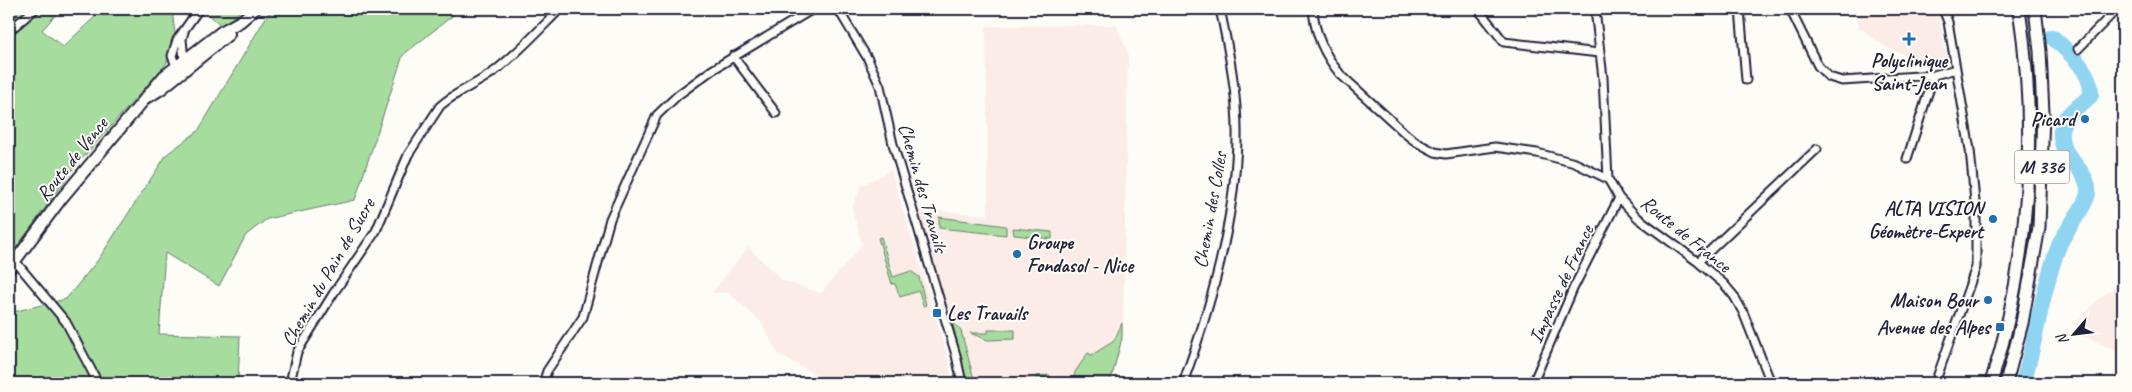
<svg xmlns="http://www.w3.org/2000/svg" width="2132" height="392" font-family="Caveat,sans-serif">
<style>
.built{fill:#fcece7}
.green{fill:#a7dc9f;stroke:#647f6d}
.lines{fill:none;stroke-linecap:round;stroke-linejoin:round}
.river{stroke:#8fd5f1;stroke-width:16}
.minor-casing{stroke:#22223b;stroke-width:11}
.secondary-casing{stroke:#22223b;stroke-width:14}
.primary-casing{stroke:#22223b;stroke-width:15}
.minor{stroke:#fdfcf7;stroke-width:7}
.secondary{stroke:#fdfcf7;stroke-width:10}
.primary{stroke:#fdfcf7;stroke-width:11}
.poi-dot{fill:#1f6fb2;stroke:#fdfcf7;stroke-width:2}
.labels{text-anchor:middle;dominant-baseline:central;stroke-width:4;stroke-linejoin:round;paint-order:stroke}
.shield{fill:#fdfcf7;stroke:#646373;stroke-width:1}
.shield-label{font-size:19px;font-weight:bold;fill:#22223b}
.poi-label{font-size:20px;font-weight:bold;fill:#22223b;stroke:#fdfcf7;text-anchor:end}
.street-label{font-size:20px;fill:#22223b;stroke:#fdfcf7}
</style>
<rect width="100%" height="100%" fill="#fdfcf7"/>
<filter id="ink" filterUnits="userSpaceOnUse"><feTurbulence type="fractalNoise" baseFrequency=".02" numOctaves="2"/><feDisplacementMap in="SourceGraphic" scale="10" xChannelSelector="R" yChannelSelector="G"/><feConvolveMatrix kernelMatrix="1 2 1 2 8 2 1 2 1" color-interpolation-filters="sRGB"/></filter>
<g filter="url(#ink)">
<!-- built -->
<path class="built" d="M1857,9H1981L1940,20L1947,67H1943L1889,49L1863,30H1859Z
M1116,25L1128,53L1123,338L1111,383H967L914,209L988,215L986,26Z
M891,170L947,355L953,383H832L779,355L761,322L729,293H712L748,247L782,280L821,293L862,245L852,209L861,186Z
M2123,282V354L2075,332L2077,322L2098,299Z"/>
<!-- green -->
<path class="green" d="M9,9H61L42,30L63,47L103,9H172L175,34L166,64L73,169L9,258Z
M205,9H243L222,26L204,11Z
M271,9H461L403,55L355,200L267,219L246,235L219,286L165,253L159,334L240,336L238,383H9V313L66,299L98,260L167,154L198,131Z
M939,217L1006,226V235L939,228Z
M1013,228L1052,232V239L1014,235Z
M881,237L893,277L911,271L919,277L926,305L923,306L919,291L900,297L895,284H892L878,238Z
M952,321L961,331L975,383H984L986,380L1012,381L1013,378L1036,380V376L1050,375V381H1073L1075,372L1088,353L1092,355L1114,341L1122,323V338L1110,383H967Z
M988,330H1015V339L988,340L970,333H988Z"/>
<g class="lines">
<!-- river -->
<path class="river" d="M2023,383C2037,337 2042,288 2060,243C2066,230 2086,206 2088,193C2091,167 2049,154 2064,121C2068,111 2084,104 2091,95C2093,72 2068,51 2052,37"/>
<defs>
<path id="minor" d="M838,9L868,59L880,86L893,144L956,355L962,383
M1313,9C1315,35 1324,54 1340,74L1407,135L1416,142L1435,152L1446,154L1495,147L1537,153L1575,163L1608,179L1619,198L1638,218L1698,262L1724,284L1734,296L1743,312L1771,383
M1478,9L1504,42L1599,53
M1595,9L1603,78L1608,179
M1740,9L1746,80
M1790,9L1818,66L1829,77L1842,81L1934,75L1956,69
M9,31L35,9
M2078,49L2117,9
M733,56L776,113
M182,63L184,60L182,39L184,32
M180,65L176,66L172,56L177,40L199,9
M1907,159L1934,75
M15,261L66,322L98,383
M1698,262L1817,149
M290,383L297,352L333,294L376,231L408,155L440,106C457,91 478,84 496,70C519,52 540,29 560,9
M543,383L547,371L583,317L610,219L657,115L678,95L712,70L813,9
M1183,383C1211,307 1235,222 1237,140C1238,97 1229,51 1220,9
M1533,383L1573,289L1619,198
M1935,383L1976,267V212L1970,150L1948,22L1943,9"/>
<path id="secondary" d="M150,96L161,89L229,34
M9,269L61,199L164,76L221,32L241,21L255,9"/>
<path id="primary" d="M1991,383C2029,264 2038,132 2019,9
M2006,383L2022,323L2039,227L2043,113L2040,51L2035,9"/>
</defs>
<!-- minor casing -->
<use href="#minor" class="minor-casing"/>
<!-- secondary casing -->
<use href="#secondary" class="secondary-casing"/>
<!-- primary casing -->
<use href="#primary" class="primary-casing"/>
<!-- minor -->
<use href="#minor" class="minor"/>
<!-- secondary -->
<use href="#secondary" class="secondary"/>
<!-- primary -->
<use href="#primary" class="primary"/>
</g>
</g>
<!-- markers -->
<g class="poi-dot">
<path d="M1906.5 31.5h5v5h5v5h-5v5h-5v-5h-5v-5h5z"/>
<circle cx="2085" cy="119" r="5"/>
<circle cx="1993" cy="219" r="5"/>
<circle cx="1017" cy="254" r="5"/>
<circle cx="1988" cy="300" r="5"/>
<rect x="932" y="308" width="10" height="10" rx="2.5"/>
<rect x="1995" y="322" width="10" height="10" rx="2.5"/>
</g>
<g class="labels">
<!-- shield labels -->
<rect class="shield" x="2014.5" y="150.5" width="55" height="33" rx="4"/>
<g class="shield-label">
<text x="2042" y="167">M 336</text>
</g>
<!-- poi labels -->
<g class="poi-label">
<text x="1909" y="60" text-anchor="middle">Polyclinique<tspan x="1909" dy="23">Saint-Jean</tspan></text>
<text x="2075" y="119">Picard</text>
<text x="1983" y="208">ALTA VISION<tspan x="1983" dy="23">Géomètre-Expert</tspan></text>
<text x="1027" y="242" text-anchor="start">Groupe<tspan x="1027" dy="23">Fondasol - Nice</tspan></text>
<text x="1978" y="300">Maison Bour</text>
<text x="947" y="313" text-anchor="start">Les Travails</text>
<text x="1990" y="327">Avenue des Alpes</text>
</g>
<!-- street labels -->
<g class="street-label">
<text transform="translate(72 159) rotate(-51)">Route de Vence</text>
<text transform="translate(923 188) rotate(74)">Chemin des Travails</text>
<text transform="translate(1210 210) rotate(-80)">Chemin des Colles</text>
<text transform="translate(1686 234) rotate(39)">Route de France</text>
<text transform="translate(328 272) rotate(-60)">Chemin du Pain de Sucre</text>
<text transform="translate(1561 284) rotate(-65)">Impasse de France</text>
</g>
</g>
<!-- margin -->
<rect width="2132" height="392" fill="none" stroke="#fdfcf7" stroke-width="30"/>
<rect x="15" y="15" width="2102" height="362" fill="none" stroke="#22223b" stroke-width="2" filter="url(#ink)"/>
<!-- north arrow -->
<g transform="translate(2074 334) rotate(242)" stroke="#fdfcf7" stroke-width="4" paint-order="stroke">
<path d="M0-4L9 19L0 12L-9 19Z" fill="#22223b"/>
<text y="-8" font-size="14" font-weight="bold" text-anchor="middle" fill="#22223b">N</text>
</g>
</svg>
